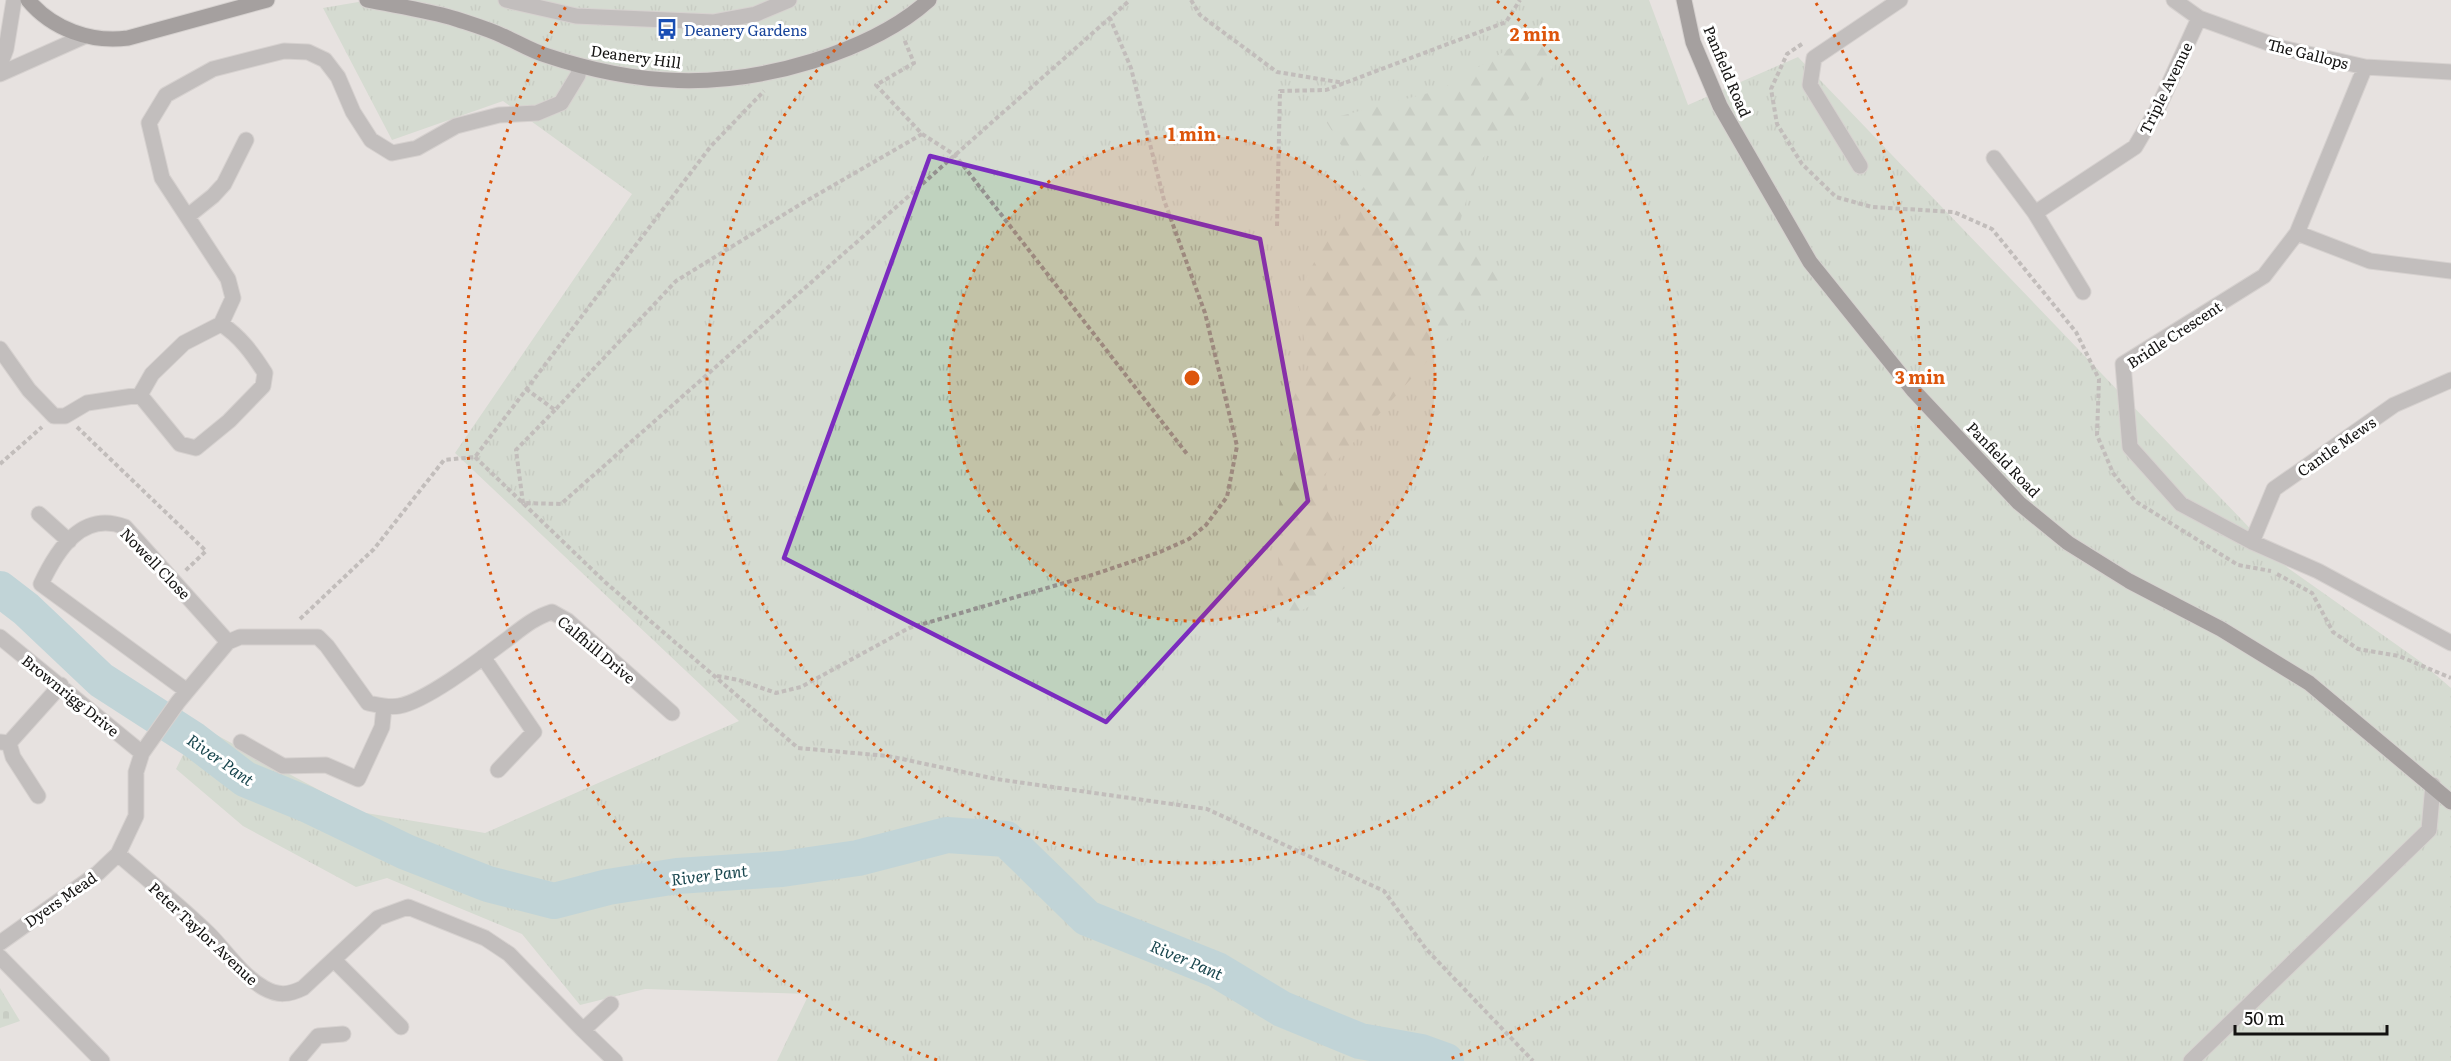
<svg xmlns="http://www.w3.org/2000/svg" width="2451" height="1061" font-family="Literata,serif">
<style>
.grass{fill:url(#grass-tufts)}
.forest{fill:url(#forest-firs)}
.cemetery{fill:url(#cemetery-stones)}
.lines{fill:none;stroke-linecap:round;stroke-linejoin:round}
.river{stroke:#92c4cd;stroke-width:36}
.minor-casing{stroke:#c1bdbb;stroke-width:17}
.major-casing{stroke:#c1bdbb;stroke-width:17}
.path{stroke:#94918f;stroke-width:4;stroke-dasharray:4.5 3;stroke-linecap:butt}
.minor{stroke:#949292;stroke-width:15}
.major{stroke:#545151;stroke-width:15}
.marked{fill:none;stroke:#7b2cbf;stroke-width:4.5;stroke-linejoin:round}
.ring{fill:none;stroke:#dd550c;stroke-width:3;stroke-dasharray:3 6}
.labels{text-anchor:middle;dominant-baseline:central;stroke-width:6;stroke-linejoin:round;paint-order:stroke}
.transit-label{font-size:15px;fill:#164399;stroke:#fff;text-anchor:start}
.street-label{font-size:15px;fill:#131211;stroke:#fff}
.water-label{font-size:16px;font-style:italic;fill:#19464e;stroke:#fff}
.centre{fill:#dd550c;stroke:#fff;stroke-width:3}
.ring-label{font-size:18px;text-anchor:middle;font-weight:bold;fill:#dd550c;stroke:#fff;stroke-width:6;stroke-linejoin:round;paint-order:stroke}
</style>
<defs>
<pattern id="grass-tufts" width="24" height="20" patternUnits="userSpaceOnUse" patternTransform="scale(1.5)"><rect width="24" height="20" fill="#bfd2be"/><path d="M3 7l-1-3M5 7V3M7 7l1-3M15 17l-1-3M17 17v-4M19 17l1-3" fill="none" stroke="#a3b3a2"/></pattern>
<pattern id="forest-firs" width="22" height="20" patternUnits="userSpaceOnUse" patternTransform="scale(1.5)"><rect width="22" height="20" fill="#bfd2be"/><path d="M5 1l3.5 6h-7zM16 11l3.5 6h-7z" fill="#a3b3a2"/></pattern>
<pattern id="cemetery-stones" width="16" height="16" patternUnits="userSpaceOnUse" patternTransform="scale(1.5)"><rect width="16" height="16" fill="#bfd2be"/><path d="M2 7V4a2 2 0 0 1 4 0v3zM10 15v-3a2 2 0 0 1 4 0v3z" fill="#a3b3a2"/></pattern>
</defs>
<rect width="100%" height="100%" fill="#e7e2e0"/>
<!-- grass -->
<path class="grass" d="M370,0H1649L1688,105L1798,57L2288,568L2421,662L2451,688V1061H777L809,994L645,989L580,1005L522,934L387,878L356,887L243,826L176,769L198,725L360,812L485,833L739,721L455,453L632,194L503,101L392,140L323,8Z"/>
<!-- forest -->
<path class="forest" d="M1532,35L1564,53L1476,167L1457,232L1505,275L1324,475L1351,585L1277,623L1281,419L1309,370L1297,295L1330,232L1366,184L1325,120L1440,90Z"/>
<!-- cemetery -->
<path class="cemetery" d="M0,988L20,1021L0,1028Z"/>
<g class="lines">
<!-- river -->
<path class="river" d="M0,589L26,609L101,680L194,740L245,779L306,804L406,852L488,884L554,901L608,887L677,876L782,869L858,858L947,835L1006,839L1087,918L1217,970L1282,1009L1360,1041L1421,1052L1446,1061"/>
<defs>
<path id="minor" d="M506,0L576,16L713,22L756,14L789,0
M2174,0L2199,18L2282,48L2365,67L2451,72
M0,65L6,49L14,0
M2365,67L2297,233L2264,276L2123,364L2130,447L2181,504L2252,542L2318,571L2451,643
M0,74L83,37
M1994,158L2035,213L2083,292
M1860,166L1810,85L1814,58L1900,0
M2035,213L2135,147L2158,108L2199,18
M188,216L213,196L224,184L246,140
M2297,233L2370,261L2451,271
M221,324C240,336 253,354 265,373L263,386L229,421L196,448L180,444L140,395L152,374L184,343L221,324L233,298L228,279L162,178L149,123L166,95L213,69L284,51L308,52L325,60L338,77L353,112L371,140L392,153L417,148L456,126L499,115L537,113L561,103L578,75L579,66
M0,349L29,390L54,416H65L87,403L140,395
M39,514L69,541
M2252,542L2274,489L2394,405L2451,380
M0,637L142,753
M483,657L534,732L498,770
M187,691L41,584C57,550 82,510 125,527L228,642
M0,742L9,743L13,757L38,796
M241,742L283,766L326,765L358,779L382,727L384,707
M9,743L61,685
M118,854C148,880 179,905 208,933C226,951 241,975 264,988C278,996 289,995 303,988L378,918L408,907L485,938L509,954L583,1030L611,1004
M0,943L98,873L118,854L136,816V772L142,753L178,702L228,642L240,637H318L327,646L368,703C378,705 388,708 399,706C427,701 485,656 509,638C522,628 535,617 552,612L568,621L672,713
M0,957L102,1061
M334,960L401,1027
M583,1030L615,1061
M297,1061L318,1036L343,1034
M2191,1061L2429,830L2433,785"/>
<path id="major" d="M28,0C52,29 91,43 128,38L267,0
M367,0C396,6 427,10 456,19C471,24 488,29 503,36C517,42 530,50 545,55C637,86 719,90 813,61C854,48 897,29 929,0
M1684,0L1693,42L1720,106L1810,262L1913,390L2019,503L2068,543L2129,581L2221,629L2309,683L2451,802"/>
</defs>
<!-- minor casing -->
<use href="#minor" class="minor-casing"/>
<!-- major casing -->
<use href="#major" class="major-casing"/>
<!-- path -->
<path class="path" d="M1191,0L1200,15L1277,72L1344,83
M1802,44L1787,54L1771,89L1777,124L1802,164L1836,197L1872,207L1954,212L1992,229L2076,332L2099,379L2097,435L2113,473L2135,501L2238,565L2271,571
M922,134L955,155L1187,454
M1277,226L1280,91L1326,90L1506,22L1520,0
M526,389L555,410L676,281L796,207L922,134L876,85L914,63L904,39
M555,410L516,450L523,503L561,504L1130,0
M77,427L206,551L185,571
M475,457L605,582L798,748L888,756L996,779L1207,809L1384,891L1426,949L1533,1061
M0,464L42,427
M2277,574L2312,593L2333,632L2358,649L2399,656L2451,678
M300,619L374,549L444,460L475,457L711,146L764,91
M717,676L739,680L776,693L801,687L909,628L1095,574L1160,552L1189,539L1206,525L1227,497L1237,446L1205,313L1164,200L1131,68L1110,18"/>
<!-- minor -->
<use href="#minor" class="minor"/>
<!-- major -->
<use href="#major" class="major"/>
</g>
<!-- marked area -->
<path d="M0 0H2451V1061H0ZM930,156L1260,239L1308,501L1106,722L784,558Z" fill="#e7e2e0" fill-opacity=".55" fill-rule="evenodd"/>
<path class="marked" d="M930,156L1260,239L1308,501L1106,722L784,558Z"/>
<!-- distance rings -->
<circle cx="1192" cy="378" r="243" fill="#dd550c" fill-opacity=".12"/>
<g class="ring">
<circle cx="1192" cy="378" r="243"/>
<path d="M1497 1A485 485 0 1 1 887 1"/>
<path d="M937 1060A728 728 0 0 1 568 3M1816 3A728 728 0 0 1 1447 1060"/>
</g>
<!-- icons -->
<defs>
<symbol id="bus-bare" viewBox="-9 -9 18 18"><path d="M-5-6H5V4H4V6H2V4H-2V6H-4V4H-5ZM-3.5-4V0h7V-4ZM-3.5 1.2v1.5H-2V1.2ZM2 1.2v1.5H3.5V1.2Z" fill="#1a4fb4" stroke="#fff" stroke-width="2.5" paint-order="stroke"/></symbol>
</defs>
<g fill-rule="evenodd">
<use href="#bus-bare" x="652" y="14" width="30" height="30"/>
</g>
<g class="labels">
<!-- transit labels -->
<g class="transit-label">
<text x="684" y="29">Deanery Gardens</text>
</g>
<!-- street labels -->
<g class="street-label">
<text transform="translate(2308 53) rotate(14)">The Gallops</text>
<text transform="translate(636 56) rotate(8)">Deanery Hill</text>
<text transform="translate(1728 71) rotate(67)">Panfield Road</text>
<text transform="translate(2165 88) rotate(-64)">Triple Avenue</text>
<text transform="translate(2174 334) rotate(-33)">Bridle Crescent</text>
<text transform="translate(2336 446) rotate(-35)">Cantle Mews</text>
<text transform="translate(2004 459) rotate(46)">Panfield Road</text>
<text transform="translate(156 563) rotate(46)">Nowell Close</text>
<text transform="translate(597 649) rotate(40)">Calfhill Drive</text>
<text transform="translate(71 695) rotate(39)">Brownrigg Drive</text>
<text transform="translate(60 899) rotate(-35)">Dyers Mead</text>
<text transform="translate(204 933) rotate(43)">Peter Taylor Avenue</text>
</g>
<!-- water labels -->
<g class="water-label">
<text transform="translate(221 759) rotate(35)">River Pant</text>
<text transform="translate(709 874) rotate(-7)">River Pant</text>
<text transform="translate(1187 959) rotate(23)">River Pant</text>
</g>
</g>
<circle cx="1192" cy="378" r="9" class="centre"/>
<g class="ring-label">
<text x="1535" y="41">2 min</text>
<text x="1192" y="141">1 min</text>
<text x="1920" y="384">3 min</text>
</g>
<!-- scale -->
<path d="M2235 1025v9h152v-9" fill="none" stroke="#131211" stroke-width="3"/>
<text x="2244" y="1025" font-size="18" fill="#131211" stroke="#ffffff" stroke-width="4.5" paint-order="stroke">50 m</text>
</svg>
